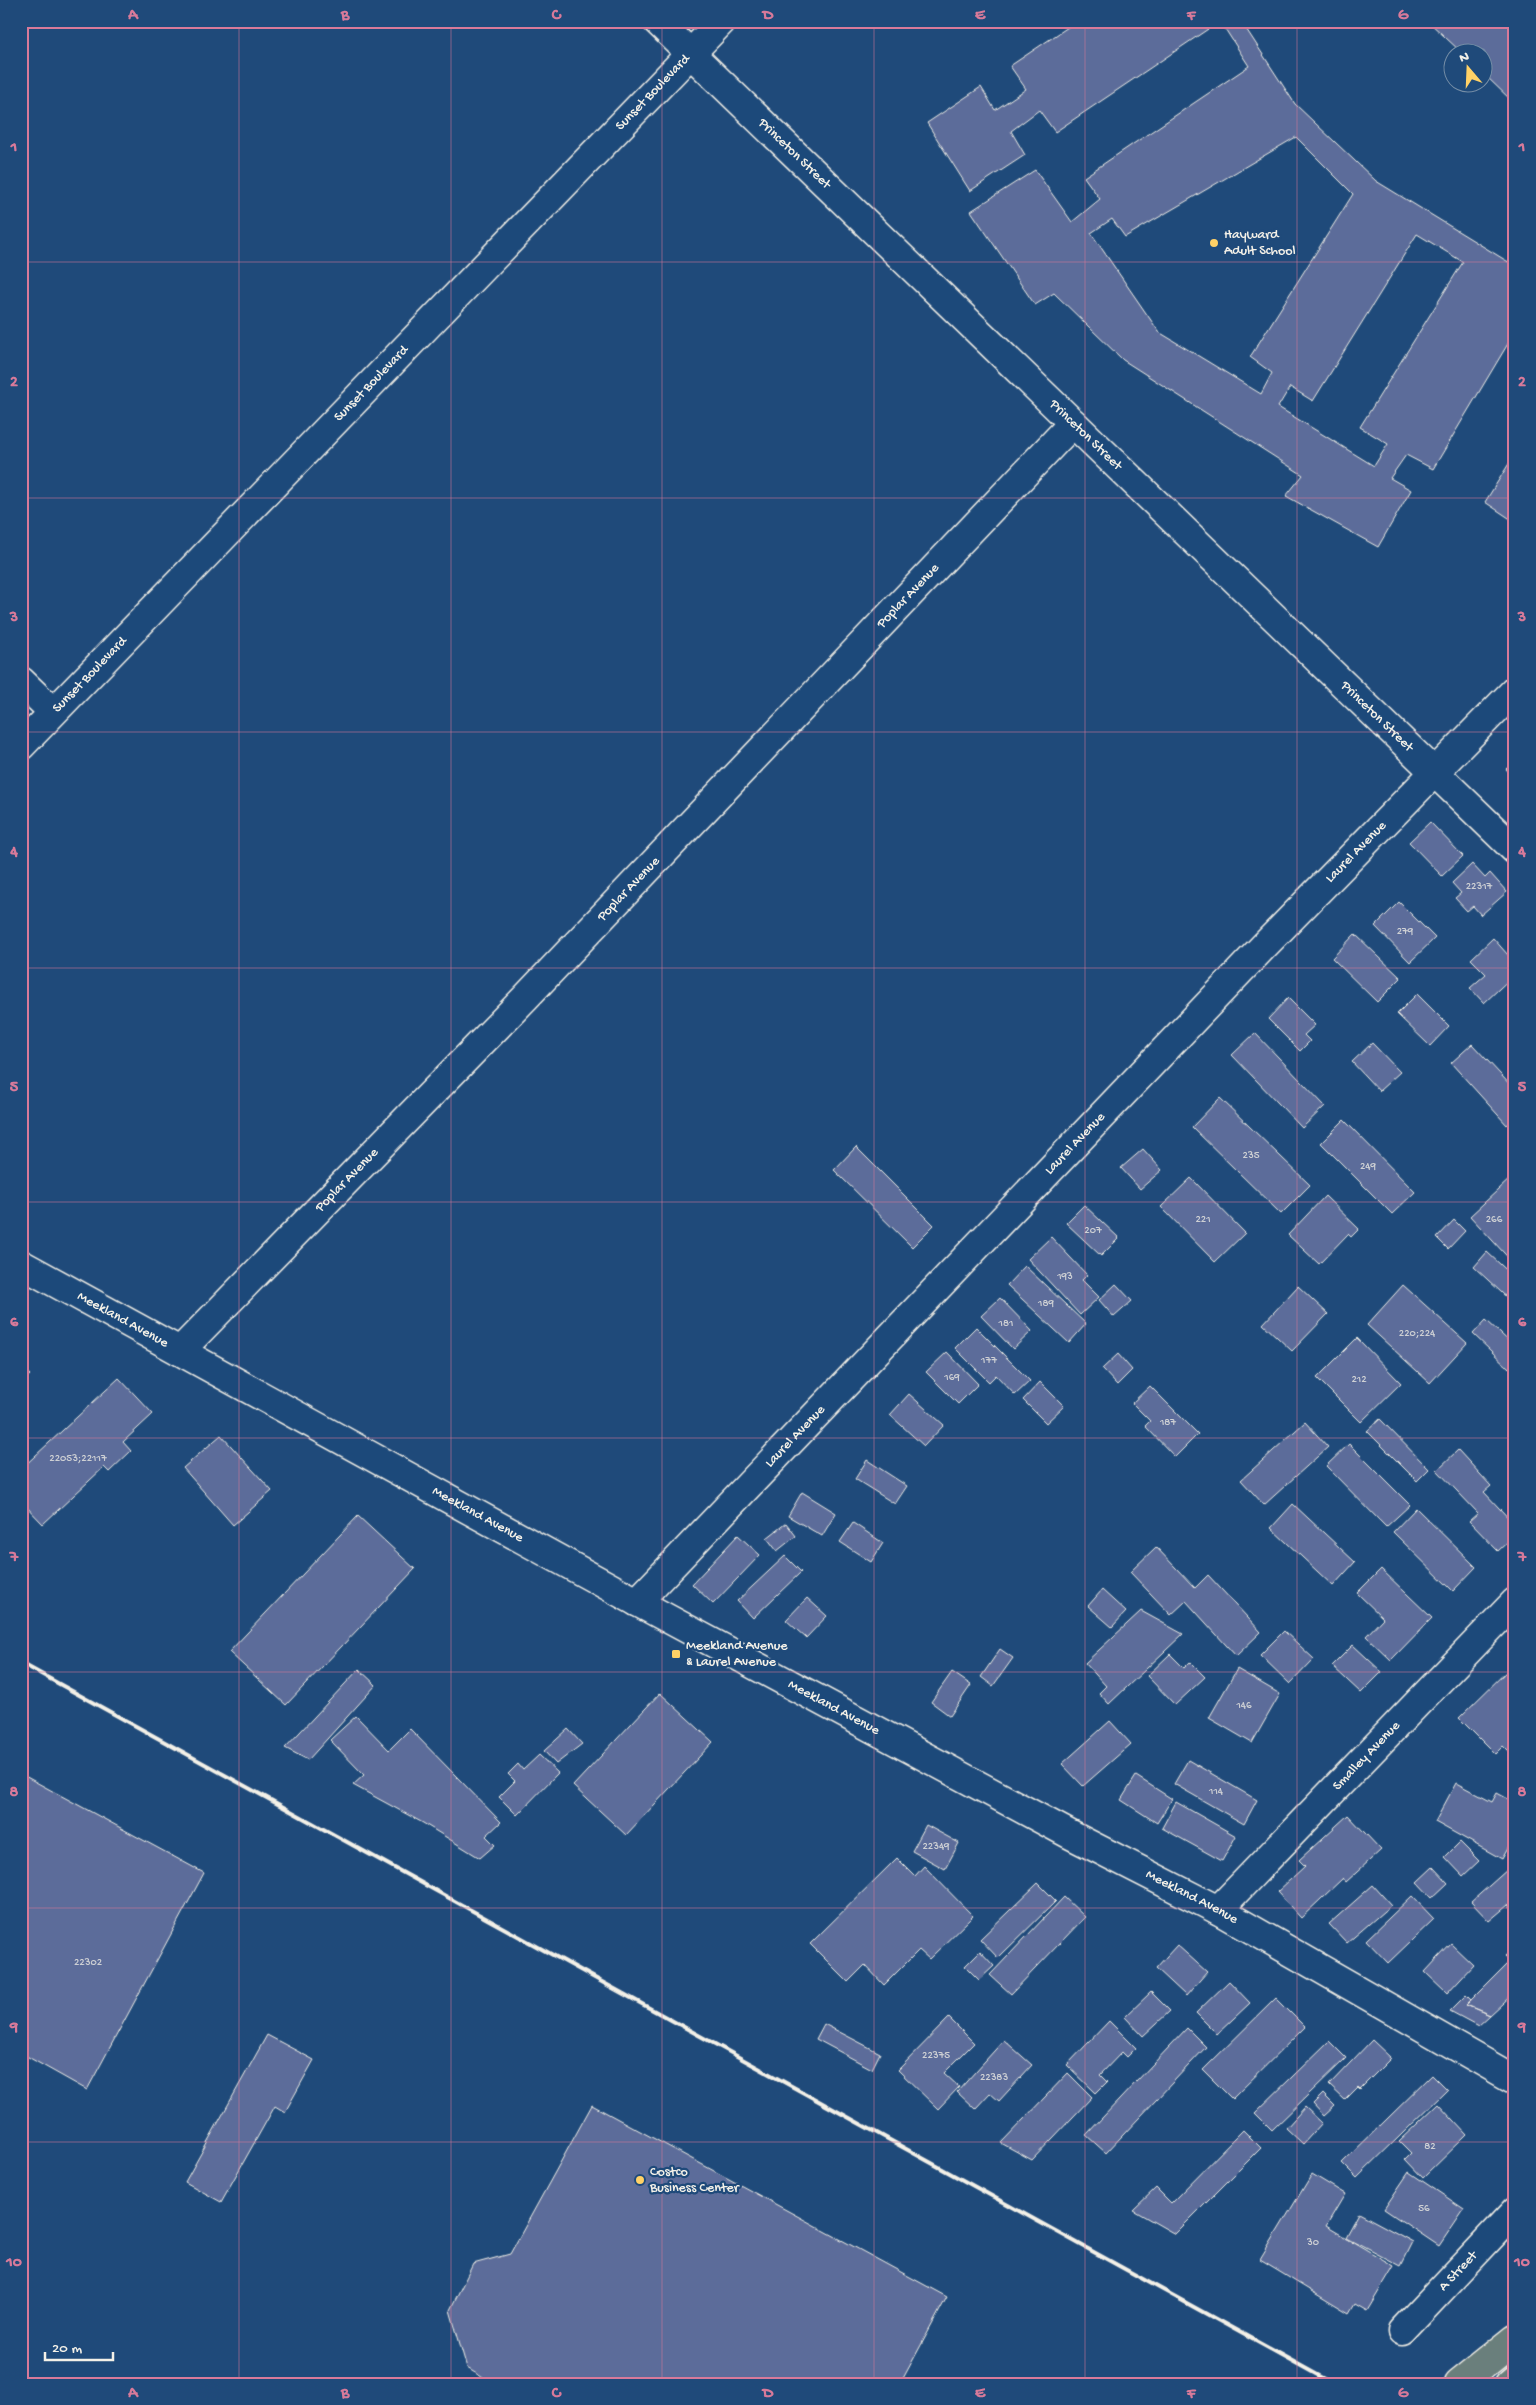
<svg xmlns="http://www.w3.org/2000/svg" width="1536" height="2405" font-family="'Gochi Hand',sans-serif">
<style>
.building{fill:#5c6c9a;stroke:#f4f1e8;fill-rule:evenodd}
.lines{fill:none;stroke-linecap:round;stroke-linejoin:round}
.minor-casing{stroke:#f4f1e8;stroke-width:31}
.major-casing{stroke:#f4f1e8;stroke-width:31}
.minor{stroke:#1f4a7a;stroke-width:28}
.major{stroke:#6b7f7c;stroke-width:28}
.rail{stroke:#f4f1e8;stroke-width:4}
.grid{fill:none;stroke:#d87a9a;stroke-width:1;stroke-opacity:0.55}
.poi-dot{fill:#ffd166;stroke:#1f4a7a;stroke-width:2}
.labels{text-anchor:middle;dominant-baseline:central;stroke-width:4.5;stroke-linejoin:round;paint-order:stroke}
.number-label{font-size:11px;fill:#ced0d4}
.street-label{font-size:14px;fill:#f4f1e8;stroke:#1f4a7a}
.poi-label{font-size:14px;fill:#f4f1e8;stroke:#1f4a7a;text-anchor:start}
.neatline{fill:none;stroke:#d87a9a;stroke-width:2}
.grid-label{font-size:16px;text-anchor:middle;font-weight:bold;fill:#d87a9a}
</style>
<rect width="100%" height="100%" fill="#1f4a7a"/>
<filter id="ink" filterUnits="userSpaceOnUse"><feTurbulence type="fractalNoise" baseFrequency=".02" numOctaves="2"/><feDisplacementMap in="SourceGraphic" scale="10" xChannelSelector="R" yChannelSelector="G"/><feConvolveMatrix kernelMatrix="1 2 1 2 8 2 1 2 1" color-interpolation-filters="sRGB"/></filter>
<g filter="url(#ink)">
<!-- building -->
<path class="building" d="M1077,21H1220L1055,132L1039,110L1011,131L1025,155L970,191L927,123L981,87L995,110L1026,89L1010,66Z
M1220,21H1241L1295,104L1376,181L1515,266V332L1433,469L1406,455L1390,478L1411,490L1378,547L1286,496L1303,475L1123,360L1054,293L1035,305L971,211L1035,170L1072,222L1100,199L1084,177L1249,66ZM1296,137L1353,194L1250,357L1272,373L1261,394L1159,332L1091,233L1112,219L1125,237ZM1417,234L1463,262L1360,427L1388,444L1374,466L1278,407L1290,387L1313,401Z
M1428,21H1515V104L1484,74V52H1461Z
M1515,454V522L1485,502Z
M1515,761V779L1506,769Z
M1430,822L1463,856L1442,876L1409,842Z
M1472,864L1485,878L1490,873L1507,892L1481,915L1473,906L1467,911L1455,898L1461,893L1452,883Z
M1399,902L1435,938L1410,962L1375,926Z
M1355,934L1401,978L1377,1002L1332,958Z
M1493,938L1508,955L1513,950L1515,951V974L1484,1003L1470,988L1486,974L1471,959Z
M1417,994L1449,1026L1430,1046L1397,1014Z
M1288,998L1315,1025L1304,1035L1310,1041L1300,1051L1268,1019Z
M1255,1033L1325,1106L1302,1128L1232,1055Z
M1372,1043L1400,1072L1379,1091L1352,1062Z
M1472,1044L1515,1090V1118L1507,1125L1451,1063Z
M1220,1098L1310,1185L1281,1214L1192,1127Z
M1344,1120L1415,1192L1392,1214L1321,1143Z
M856,1147L934,1225L912,1247L834,1170Z
M1143,1149L1162,1170L1140,1189L1121,1168Z
M1512,1177L1515,1180V1265L1470,1216Z
M1191,1178L1245,1233L1215,1262L1161,1207Z
M1325,1196L1359,1229L1351,1237L1348,1234L1319,1264L1288,1235Z
M1084,1205L1119,1238L1101,1256L1066,1223Z
M1454,1220L1465,1231L1448,1249L1437,1238Z
M1051,1237L1087,1275L1082,1280L1099,1297L1080,1315L1028,1259Z
M1487,1252L1515,1278V1305L1474,1267Z
M1025,1266L1086,1324L1069,1343L1007,1285Z
M1116,1284L1132,1301L1114,1317L1099,1300Z
M1403,1285L1467,1343L1430,1383L1367,1325Z
M1298,1286L1328,1314L1292,1351L1263,1324Z
M1000,1298L1032,1331L1013,1349L981,1316Z
M1486,1320L1515,1347V1362L1509,1368L1473,1334Z
M976,1327L1030,1381L1015,1395L996,1375L989,1382L955,1348Z
M1357,1338L1401,1383L1361,1422L1317,1378Z
M947,1352L978,1384L958,1404L926,1372Z
M1118,1354L1132,1370L1117,1385L1102,1369Z
M21,1366L30,1375L21,1383Z
M119,1378L153,1414L123,1442L131,1451L109,1472L104,1467L43,1524L21,1501V1469Z
M1040,1382L1064,1406L1046,1423L1023,1400Z
M1150,1386L1198,1434L1175,1457L1145,1426L1150,1421L1132,1403Z
M909,1394L944,1425L924,1446L890,1415Z
M1380,1419L1429,1469L1417,1481L1367,1431Z
M1305,1422L1328,1447L1264,1505L1241,1480Z
M221,1435L272,1491L233,1525L183,1468Z
M1349,1444L1410,1505L1386,1527L1326,1466Z
M1458,1450L1491,1486L1484,1492L1515,1525V1535L1498,1551L1469,1521L1478,1513L1437,1470Z
M867,1460L907,1486L895,1504L855,1479Z
M802,1492L836,1513L822,1536L788,1516Z
M1293,1504L1355,1562L1333,1586L1271,1528Z
M1416,1508L1476,1567L1453,1591L1393,1532Z
M358,1516L415,1569L286,1705L229,1652Z
M786,1523L796,1536L777,1551L767,1538Z
M853,1523L883,1543L871,1562L840,1542Z
M738,1535L760,1555L713,1604L692,1584Z
M1156,1547L1195,1588L1208,1575L1261,1632L1236,1656L1186,1601L1171,1615L1130,1572Z
M785,1556L801,1572L753,1618L737,1601Z
M1381,1569L1432,1618L1391,1660L1366,1636L1383,1618L1357,1593Z
M1102,1590L1126,1612L1112,1627L1088,1606Z
M807,1598L827,1616L806,1638L786,1620Z
M1141,1611L1183,1634L1109,1704L1099,1693L1106,1686L1085,1663Z
M1284,1631L1314,1659L1290,1684L1260,1655Z
M1353,1645L1382,1672L1361,1693L1332,1666Z
M1000,1649L1013,1658L993,1686L981,1677Z
M1170,1654L1184,1668L1190,1662L1205,1677L1175,1705L1147,1676Z
M1515,1663V1758L1503,1746L1495,1754L1459,1718Z
M359,1669L376,1685L308,1760L285,1748Z
M1237,1669L1280,1694L1252,1743L1209,1718Z
M952,1672L971,1685L950,1716L931,1702Z
M660,1693L713,1742L626,1835L573,1786Z
M356,1716L389,1750L410,1729L501,1822L486,1836L495,1845L480,1858L423,1823L353,1785L364,1775L330,1740Z
M1110,1721L1131,1744L1083,1786L1062,1764Z
M568,1729L582,1744L556,1764L544,1751Z
M539,1755L558,1773L517,1815L499,1797L515,1781L508,1774L518,1764L523,1770Z
M1188,1760L1257,1800L1244,1824L1174,1784Z
M21,1774L204,1873L87,2090L21,2053Z
M1136,1776L1172,1799L1157,1823L1121,1800Z
M1456,1783L1492,1802L1497,1793L1514,1802L1508,1813L1515,1816V1836L1502,1859L1435,1822Z
M1176,1802L1236,1836L1222,1861L1162,1828Z
M1348,1815L1381,1850L1346,1882L1343,1878L1301,1918L1277,1892L1305,1866L1299,1860Z
M926,1825L959,1843L945,1869L912,1851Z
M1460,1842L1479,1861L1463,1876L1445,1857Z
M897,1858L915,1876L924,1866L973,1916L929,1959L919,1950L884,1985L865,1965L848,1982L810,1944Z
M1433,1867L1448,1883L1432,1898L1417,1882Z
M1508,1869L1515,1877V1907L1512,1910L1508,1905L1489,1921L1471,1902Z
M1038,1883L1056,1901L998,1958L980,1939Z
M1373,1885L1391,1905L1347,1943L1329,1924Z
M1412,1896L1434,1919L1388,1963L1366,1940Z
M1064,1897L1085,1917L1011,1994L990,1975Z
M1451,1944L1473,1965L1447,1993L1425,1972Z
M1177,1945L1207,1972L1186,1996L1156,1968Z
M1515,1946V1992L1490,2015L1466,2005L1510,1961L1505,1956Z
M980,1951L994,1966L979,1980L965,1966Z
M1229,1981L1250,2003L1217,2034L1196,2013Z
M1151,1992L1170,2011L1143,2036L1125,2017Z
M1466,1995L1471,2000L1466,2005L1490,2015L1478,2026L1450,2011Z
M1276,1998L1305,2027L1232,2099L1203,2070Z
M949,2018L974,2043L944,2073L959,2087L938,2109L898,2070Z
M1109,2021L1136,2048L1127,2057L1122,2052L1100,2075L1107,2082L1096,2093L1067,2065Z
M824,2024L880,2053L872,2069L816,2039Z
M1187,2028L1206,2047L1106,2153L1086,2135Z
M267,2035L314,2060L285,2112L275,2106L221,2202L185,2182Z
M1004,2040L1032,2065L999,2101L990,2093L975,2109L957,2092Z
M1372,2040L1391,2058L1360,2089L1358,2087L1345,2100L1329,2085Z
M1329,2041L1346,2058L1272,2130L1255,2113Z
M1068,2073L1092,2097L1032,2160L1001,2143Z
M1432,2075L1447,2090L1357,2178L1342,2163Z
M1323,2094L1335,2106L1324,2116L1313,2104Z
M1438,2104L1467,2135L1423,2178L1405,2159L1411,2153L1399,2141Z
M592,2105L947,2297L900,2384H489L490,2382L467,2368L450,2310L473,2264L510,2254Z
M1305,2107L1322,2123L1303,2144L1286,2128Z
M1243,2130L1261,2148L1175,2234L1133,2210L1156,2188L1171,2203Z
M1409,2172L1464,2209L1439,2246L1384,2209Z
M1312,2174L1345,2194L1326,2226L1394,2266L1367,2311L1355,2304L1349,2314L1260,2260Z
M1359,2213L1413,2242L1401,2266L1346,2237Z"/>
<g class="lines">
<defs>
<g id="minor">
<path id="s1" d="M657,21L1515,850"/>
<path d="M21,681L53,712"/>
<path id="s2" d="M21,746L722,21"/>
<path id="s3" d="M21,1264L637,1602L1069,1834L1218,1910L1515,2080"/>
<path id="s4" d="M180,1351L525,998L1073,423"/>
<path id="s5" d="M637,1602L1263,947L1515,690"/>
<path id="s6" d="M1218,1910L1515,1602"/>
<path id="s7" d="M1402,2331L1515,2211"/>
</g>
<path id="major" d="M1459,2384L1515,2339
M1509,2384L1515,2379"/>
</defs>
<!-- minor casing -->
<use href="#minor" class="minor-casing"/>
<!-- major casing -->
<use href="#major" class="major-casing"/>
<!-- minor -->
<use href="#minor" class="minor"/>
<!-- major -->
<use href="#major" class="major"/>
<!-- rail -->
<path class="rail" d="M21,1663L1334,2384"/>
</g>
</g>
<!-- grid -->
<path class="grid" d="M239,21V2384M451,21V2384M662,21V2384M874,21V2384M1085,21V2384M1297,21V2384M21,262H1515M21,498H1515M21,732H1515M21,968H1515M21,1202H1515M21,1438H1515M21,1672H1515M21,1908H1515M21,2142H1515"/>
<!-- markers -->
<g class="poi-dot">
<circle cx="1214" cy="243" r="5"/>
<rect x="671" y="1649" width="10" height="10" rx="2.5"/>
<circle cx="640" cy="2180" r="5"/>
</g>
<g class="labels">
<!-- number labels -->
<g class="number-label">
<text x="1479" y="887">22317</text>
<text x="1405" y="932">279</text>
<text x="1251" y="1156">235</text>
<text x="1368" y="1167">249</text>
<text x="1203" y="1220">221</text>
<text x="1494" y="1220">266</text>
<text x="1093" y="1231">207</text>
<text x="1065" y="1277">193</text>
<text x="1046" y="1304">189</text>
<text x="1006" y="1324">181</text>
<text x="1417" y="1334">220;224</text>
<text x="989" y="1361">177</text>
<text x="952" y="1378">169</text>
<text x="1359" y="1380">212</text>
<text x="1168" y="1423">187</text>
<text x="78" y="1459">22053;22117</text>
<text x="1244" y="1706">146</text>
<text x="1216" y="1792">114</text>
<text x="936" y="1847">22349</text>
<text x="88" y="1963">22302</text>
<text x="936" y="2056">22375</text>
<text x="994" y="2078">22383</text>
<text x="1430" y="2147">82</text>
<text x="1424" y="2209">56</text>
<text x="1313" y="2243">30</text>
</g>
<!-- street labels -->
<g class="street-label">
<text stroke="none"><textPath href="#s2" startOffset="909">Sunset Boulevard</textPath></text>
<text stroke="none"><textPath href="#s1" startOffset="191">Princeton Street</textPath></text>
<text stroke="none"><textPath href="#s2" startOffset="504">Sunset Boulevard</textPath></text>
<text stroke="none"><textPath href="#s1" startOffset="596">Princeton Street</textPath></text>
<text stroke="none"><textPath href="#s4" startOffset="1049">Poplar Avenue</textPath></text>
<text stroke="none"><textPath href="#s2" startOffset="99">Sunset Boulevard</textPath></text>
<text stroke="none"><textPath href="#s1" startOffset="1001">Princeton Street</textPath></text>
<text stroke="none"><textPath href="#s5" startOffset="1039">Laurel Avenue</textPath></text>
<text stroke="none"><textPath href="#s4" startOffset="644">Poplar Avenue</textPath></text>
<text stroke="none"><textPath href="#s5" startOffset="634">Laurel Avenue</textPath></text>
<text stroke="none"><textPath href="#s4" startOffset="239">Poplar Avenue</textPath></text>
<text stroke="none"><textPath href="#s3" startOffset="116">Meekland Avenue</textPath></text>
<text stroke="none"><textPath href="#s5" startOffset="229">Laurel Avenue</textPath></text>
<text stroke="none"><textPath href="#s3" startOffset="521">Meekland Avenue</textPath></text>
<text stroke="none"><textPath href="#s3" startOffset="926">Meekland Avenue</textPath></text>
<text stroke="none"><textPath href="#s6" startOffset="214">Smalley Avenue</textPath></text>
<text stroke="none"><textPath href="#s3" startOffset="1331">Meekland Avenue</textPath></text>
<text stroke="none"><textPath href="#s7" startOffset="82">A Street</textPath></text>
</g>
<!-- poi labels -->
<g class="poi-label">
<text x="1224" y="235">Hayward<tspan x="1224" dy="16">Adult School</tspan></text>
<text x="686" y="1646">Meekland Avenue<tspan x="686" dy="16">&amp; Laurel Avenue</tspan></text>
<text x="650" y="2172">Costco<tspan x="650" dy="16">Business Center</tspan></text>
</g>
</g>
<!-- margin -->
<rect width="1536" height="2405" fill="none" stroke="#1f4a7a" stroke-width="55"/>
<!-- north arrow -->
<g transform="translate(1468 68) rotate(341)"><circle r="24" fill="#1f4a7a" stroke="#748da6"/>
<path d="M0-4L9 19L0 12L-9 19Z" fill="#ffd166"/>
<text y="-8" font-size="14" font-weight="bold" text-anchor="middle" fill="#f4f1e8">N</text>
</g>
<!-- scale -->
<path d="M45 2352v8h68v-8" fill="none" stroke="#f4f1e8" stroke-width="2.5"/>
<text x="52" y="2352" font-size="15" fill="#f4f1e8" stroke="#1f4a7a" stroke-width="4" paint-order="stroke">20 m</text>
<rect x="28" y="28" width="1480" height="2350" class="neatline"/>
<g class="grid-label">
<text x="133" y="19">A</text>
<text x="345" y="19">B</text>
<text x="556" y="19">C</text>
<text x="768" y="19">D</text>
<text x="980" y="19">E</text>
<text x="1191" y="19">F</text>
<text x="1403" y="19">G</text>
<text x="14" y="151">1</text>
<text x="1522" y="151">1</text>
<text x="14" y="386">2</text>
<text x="1522" y="386">2</text>
<text x="14" y="621">3</text>
<text x="1522" y="621">3</text>
<text x="14" y="856">4</text>
<text x="1522" y="856">4</text>
<text x="14" y="1091">5</text>
<text x="1522" y="1091">5</text>
<text x="14" y="1326">6</text>
<text x="1522" y="1326">6</text>
<text x="14" y="1561">7</text>
<text x="1522" y="1561">7</text>
<text x="14" y="1796">8</text>
<text x="1522" y="1796">8</text>
<text x="14" y="2031">9</text>
<text x="1522" y="2031">9</text>
<text x="14" y="2266">10</text>
<text x="1522" y="2266">10</text>
<text x="133" y="2397">A</text>
<text x="345" y="2397">B</text>
<text x="556" y="2397">C</text>
<text x="768" y="2397">D</text>
<text x="980" y="2397">E</text>
<text x="1191" y="2397">F</text>
<text x="1403" y="2397">G</text>
</g>
</svg>
